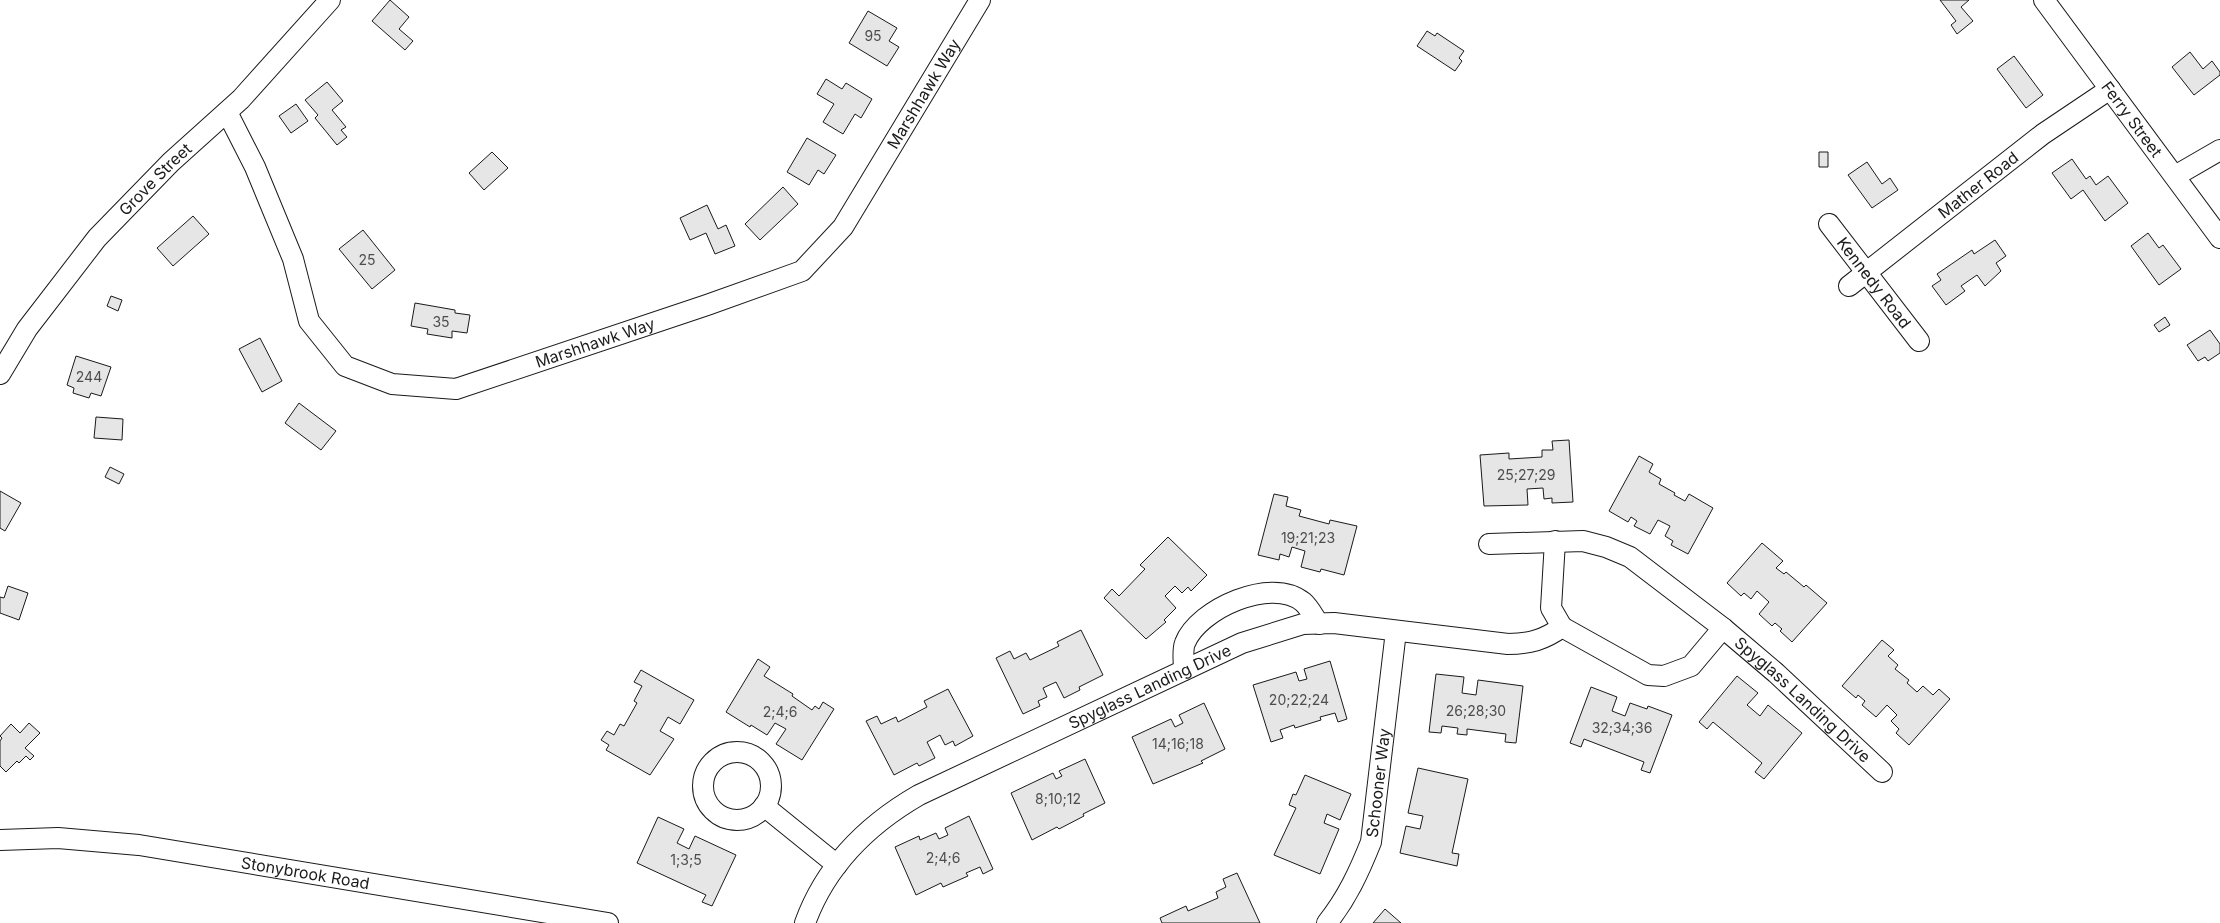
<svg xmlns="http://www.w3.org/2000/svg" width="2220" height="923" font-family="Inter,sans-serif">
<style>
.building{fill:#e6e6e6;stroke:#1a1a1a}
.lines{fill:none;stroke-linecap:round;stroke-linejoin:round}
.minor-casing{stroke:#1a1a1a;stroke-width:22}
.minor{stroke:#fff;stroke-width:20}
.labels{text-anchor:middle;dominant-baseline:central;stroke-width:4;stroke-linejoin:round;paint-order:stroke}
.number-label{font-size:14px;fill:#4d4d4d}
.street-label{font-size:16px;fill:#1a1a1a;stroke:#fff}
</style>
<rect width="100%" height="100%" fill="#fff"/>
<!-- building -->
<path class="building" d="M390,0L409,17L399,29L413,41L405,50L372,21Z
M1940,0H1969L1961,7L1973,21L1957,34L1951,25L1956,21Z
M868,11L897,28L889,41L899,47L887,66L849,43Z
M1427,31L1435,36L1437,33L1464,51L1459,58L1462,61L1455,71L1417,46Z
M2190,52L2203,69L2212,61L2220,72V75L2194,95L2172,67Z
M2014,56L2043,95L2026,108L1997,69Z
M826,79L842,89L846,83L872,99L861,118L855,114L843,134L823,122L834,104L817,94Z
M327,82L343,101L332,110L346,127L341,130L347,137L337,145L315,118L318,115L305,100Z
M296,104L308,121L291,133L279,116Z
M807,138L836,155L824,174L818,170L809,185L787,172Z
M492,152L508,168L484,190L469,173Z
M1819,152H1828V167H1819Z
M2072,159L2086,179L2090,176L2096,185L2108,176L2128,203L2105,221L2083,190L2071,199L2052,173Z
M1867,162L1882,184L1890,178L1898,190L1872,208L1848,175Z
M783,187L798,204L760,240L745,224Z
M707,205L718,229L726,225L735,246L715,254L706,233L690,240L680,218Z
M193,216L209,234L173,266L157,248Z
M363,230L395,270L372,289L339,249Z
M2148,233L2159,248L2163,245L2181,269L2159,285L2131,246Z
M1995,240L2006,256L1996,263L2001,271L1985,286L1977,275L1961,286L1965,291L1946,305L1932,286L1941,280L1937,274L1972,250L1974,254Z
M111,296L122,300L118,311L107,306Z
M415,303L455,310V313L470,315L467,333L452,331V338L427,334L428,329L411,326Z
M2165,317L2170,325L2159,332L2154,325Z
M2210,330L2220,344V353L2208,361L2205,357L2198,361L2187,345Z
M260,338L282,381L262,392L239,349Z
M76,356L111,367L101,396L91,393L89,398L73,393L74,388L67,385Z
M299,403L336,431L321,450L285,423Z
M96,417L123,419L122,440L94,438Z
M1569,440L1573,502L1552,503V498L1544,499L1543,488L1527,489L1528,505L1484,506L1480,455L1509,453V459L1542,457V450H1553L1552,441Z
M1639,456L1653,464L1649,472L1661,479L1659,484L1675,493L1674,495L1685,501L1689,494L1713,508L1688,554L1671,545L1673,541L1665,536L1670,526L1658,520L1650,534L1634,526L1637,521L1631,517L1628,522L1609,511Z
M110,467L124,474L119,484L105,477Z
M0,491L21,503L5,531L0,528Z
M1274,494L1288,497L1286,506L1301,510L1299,516L1329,524L1330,520L1357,526L1344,575L1321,569L1320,572L1301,567L1305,551L1292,547L1289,557L1280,554L1279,560L1258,555Z
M1168,537L1207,575L1191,591L1188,587L1182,593L1175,586L1165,596L1176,608L1164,620L1166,622L1146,639L1104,598L1112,589L1119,596L1145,569L1140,565Z
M1762,543L1783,561L1776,568L1784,574L1786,572L1804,587L1806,585L1827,603L1792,642L1780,631L1782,629L1775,623L1772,626L1759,614L1769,602L1757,591L1751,599L1744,593L1741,596L1727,583Z
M8,586L28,593L19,620L0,613V597L4,598Z
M1081,630L1103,675L1079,687L1080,690L1064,698L1056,682L1043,688L1047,697L1038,701L1040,706L1023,714L996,658L1010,651L1014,659L1026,653L1030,660L1059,646L1057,642Z
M1882,640L1894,650L1888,656L1898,665L1895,669L1909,680L1907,683L1917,692L1923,686L1933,695L1939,689L1950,699L1909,745L1896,733L1899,729L1891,721L1897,715L1887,705L1876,717L1862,705L1865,701L1858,695L1856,698L1842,686Z
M758,659L770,667L764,676L793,694L792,696L812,710L815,706L819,709L823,702L834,709L802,760L776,744L786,729L775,723L767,735L751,725L750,727L726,712Z
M1330,661L1347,719L1338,722L1335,713L1320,717L1321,720L1295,728L1294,725L1280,730L1283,738L1271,742L1253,685L1296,672L1299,681L1307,679L1304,669Z
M641,670L694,700L680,724L668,717L660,731L674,739L650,775L606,750L609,745L601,740L607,731L614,735L620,724L624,726L637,703L634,701L642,686L634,682Z
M1436,674L1464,677L1462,693L1476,695L1478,680L1523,686L1516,743L1505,742L1506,734L1467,729V735L1457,734L1458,728L1442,726L1441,733L1429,732Z
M1737,676L1758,693L1747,705L1760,716L1768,705L1802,733L1764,779L1755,772L1762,763L1713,722L1707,729L1699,722Z
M1591,687L1617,697L1612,711L1625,716L1630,703L1647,709L1648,706L1672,715L1650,773L1641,770L1644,762L1584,739L1581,747L1570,743Z
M948,689L973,736L955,746L953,741L945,745L940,735L927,742L935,758L919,766L917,763L894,775L866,721L877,716L881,724L896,717L898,722L927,707L924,701Z
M1204,703L1225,749L1201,761L1203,763L1153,784L1132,737L1171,719L1175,727L1183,723L1179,715Z
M29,723L40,733L25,748L34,756L30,760L26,756L19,763L17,761L6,772L0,766V741L2,738L0,736L11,724L20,733Z
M1085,759L1105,803L1083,814L1084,816L1059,829L1057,827L1032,840L1011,793L1053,773L1056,779L1062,776L1059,771Z
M1418,768L1468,779L1452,853L1459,854L1457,866L1400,853L1406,826L1420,829L1423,816L1408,813Z
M1305,775L1351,794L1340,820L1327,814L1324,823L1339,829L1320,874L1274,855L1296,808L1289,805L1293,794L1296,795Z
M969,816L993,869L983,874L980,867L966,873L968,876L943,887L941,883L916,895L895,847L919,836L920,840L936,833L939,839L948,835L945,828Z
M658,817L684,829L677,843L689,849L695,836L736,855L712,906L702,902L706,895L637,863Z
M1237,873L1260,923H1162L1160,918L1186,906L1188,911L1218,898L1216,892L1226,887L1223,879Z
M1385,909L1401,923H1373Z"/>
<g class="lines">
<defs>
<g id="minor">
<path id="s1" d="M2044,0L2220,238"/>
<path id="s2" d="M227,112L255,167L293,259L309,321L345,366L392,384L456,389L707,305L802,271L843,227L980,0"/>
<path d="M2175,176L2220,150"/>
<path id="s3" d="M1829,224L1919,341"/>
<path id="s4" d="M1849,286L2043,134L2110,89"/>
<path id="s5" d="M0,374L27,329L97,238L171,162L241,99L330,0"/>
<path d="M1555,541L1551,608L1562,627"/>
<path id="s6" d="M1489,544L1583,541L1606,547L1630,557L1723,628L1776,673L1882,772"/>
<path d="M1184,670C1184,662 1182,650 1185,643C1198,609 1272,576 1303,602C1309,607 1314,617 1319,624"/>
<circle cx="737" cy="786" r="34"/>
<path d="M764,806L837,865"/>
<path id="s7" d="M0,840L58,838L139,845L608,923"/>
<path id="s8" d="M805,923C826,865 867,825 919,795L1242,643L1303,624L1334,623L1508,644C1529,644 1544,640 1562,627L1648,675L1664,676L1691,666L1723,628"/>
<path id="s9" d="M1327,923C1347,898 1359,872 1371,842L1396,631"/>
</g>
</defs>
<!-- minor casing -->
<use href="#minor" class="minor-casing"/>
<!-- minor -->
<use href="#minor" class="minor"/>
</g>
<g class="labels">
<!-- number labels -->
<g class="number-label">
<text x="873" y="35">95</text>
<text x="367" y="259">25</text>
<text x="441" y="321">35</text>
<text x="89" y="376">244</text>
<text x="1526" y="474">25;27;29</text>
<text x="1308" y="537">19;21;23</text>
<text x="1299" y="699">20;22;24</text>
<text x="1476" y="710">26;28;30</text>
<text x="780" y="711">2;4;6</text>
<text x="1622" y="727">32;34;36</text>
<text x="1178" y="743">14;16;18</text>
<text x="1058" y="798">8;10;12</text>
<text x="943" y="857">2;4;6</text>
<text x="686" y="859">1;3;5</text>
</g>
<!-- street labels -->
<g class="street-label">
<text stroke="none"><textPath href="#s2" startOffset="979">Marshhawk Way</textPath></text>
<text stroke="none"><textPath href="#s1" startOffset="148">Ferry Street</textPath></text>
<text stroke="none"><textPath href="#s5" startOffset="250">Grove Street</textPath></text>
<text stroke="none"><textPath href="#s4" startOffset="164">Mather Road</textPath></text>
<text stroke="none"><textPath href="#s3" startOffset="74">Kennedy Road</textPath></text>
<text stroke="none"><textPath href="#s2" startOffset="544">Marshhawk Way</textPath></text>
<text stroke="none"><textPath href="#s8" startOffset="430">Spyglass Landing Drive</textPath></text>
<text stroke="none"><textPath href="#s6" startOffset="368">Spyglass Landing Drive</textPath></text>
<text stroke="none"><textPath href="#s9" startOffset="152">Schooner Way</textPath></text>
<text stroke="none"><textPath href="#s7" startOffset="308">Stonybrook Road</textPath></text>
</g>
</g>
</svg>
